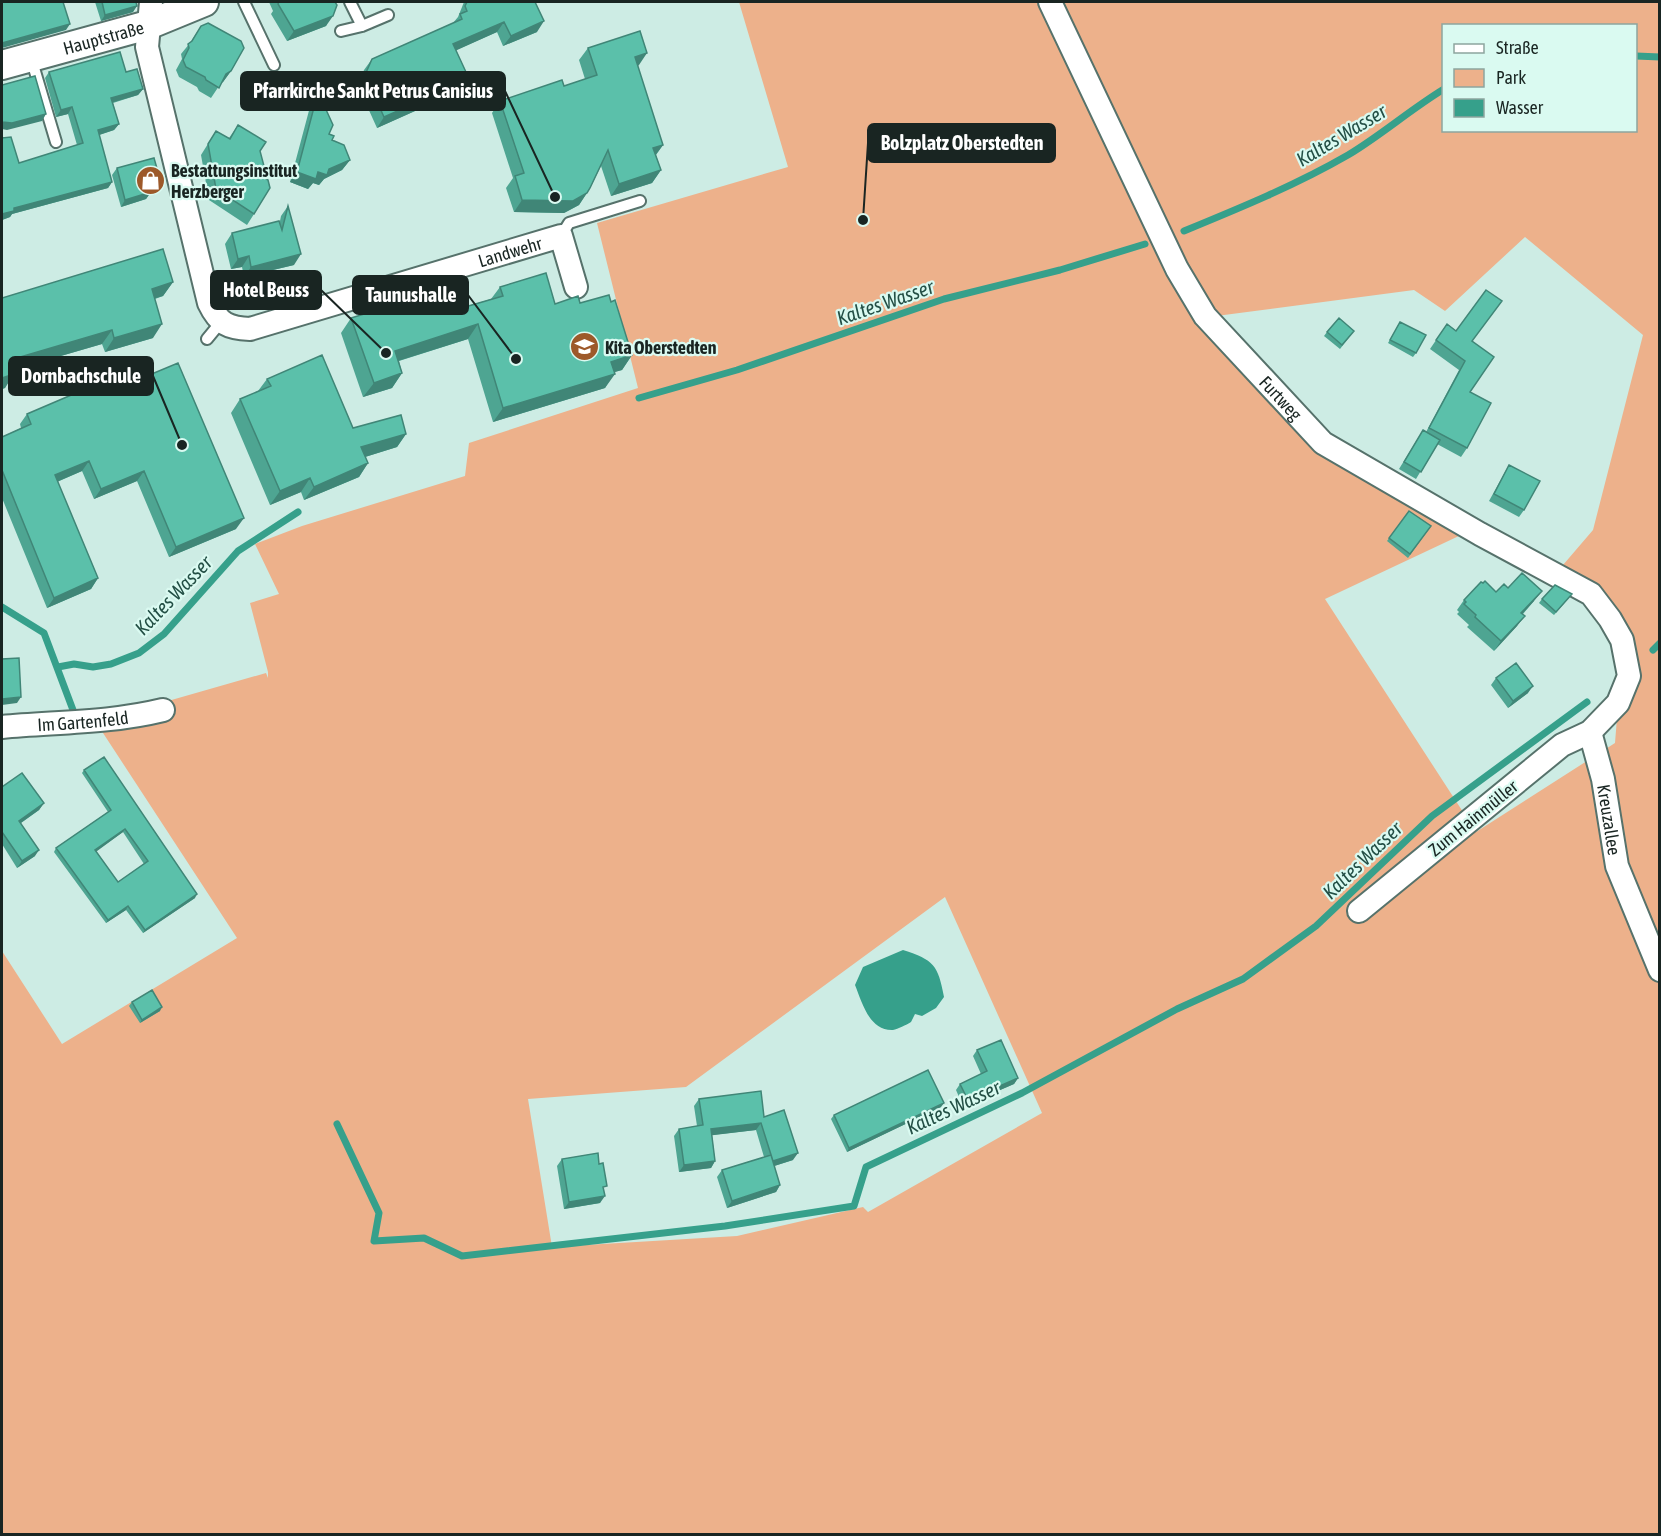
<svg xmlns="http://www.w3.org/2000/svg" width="1661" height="1536" font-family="'Asap Condensed',sans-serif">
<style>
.green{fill:#edb18b;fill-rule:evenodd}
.water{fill:#36a08b}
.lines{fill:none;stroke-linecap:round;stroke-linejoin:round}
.stream{stroke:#36a08b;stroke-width:7}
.service-casing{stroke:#56726b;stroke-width:14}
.minor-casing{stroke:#56726b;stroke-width:26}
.tertiary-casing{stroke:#56726b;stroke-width:32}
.service{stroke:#fff;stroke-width:10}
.minor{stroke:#fff;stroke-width:22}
.tertiary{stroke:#fff;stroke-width:28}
.wall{fill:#4ea592;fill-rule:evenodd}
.shaded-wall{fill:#408677}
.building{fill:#5bc0aa;stroke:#408677;stroke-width:1.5;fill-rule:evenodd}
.labels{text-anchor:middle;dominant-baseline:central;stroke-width:4.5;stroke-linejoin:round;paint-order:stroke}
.street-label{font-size:18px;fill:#192522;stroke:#dafaf1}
.poi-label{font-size:18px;font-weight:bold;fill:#192522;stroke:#dafaf1;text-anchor:start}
.water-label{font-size:20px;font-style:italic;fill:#234f45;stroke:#dafaf1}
.leader{fill:none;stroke:#192522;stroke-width:2}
.callout-dot{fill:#192522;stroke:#dafaf1;stroke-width:2}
.callout{fill:#192522;stroke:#192522;stroke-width:2}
.callout-label{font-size:20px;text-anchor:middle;font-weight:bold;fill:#fff}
</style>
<rect width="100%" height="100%" fill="#cdece4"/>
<!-- green -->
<path class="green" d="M739,2H1659V1534H2V951L62,1044L237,938L88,710L161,703L266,673L268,678V672L250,603L279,594L255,544L302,526L465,476L469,443L638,388L597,223L788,167ZM1444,26H1636V130H1444ZM1525,237L1643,335L1593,530L1551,579C1561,585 1573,591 1582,599C1628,639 1619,689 1615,743L1476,832L1325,599L1461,535L1312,448L1230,357L1201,318L1414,290L1445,311ZM945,897L1042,1113L868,1212L863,1207L737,1236L552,1247L528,1099L686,1087Z"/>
<!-- water -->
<path class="water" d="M903,950C934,960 938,965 944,997L936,1008L922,1016L915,1014L911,1022C906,1025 898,1029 893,1030C869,1031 862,1002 855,985L863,967Z"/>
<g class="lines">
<!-- stream -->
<path class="stream" d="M1636,56L1660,57
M1184,231C1240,208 1296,185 1348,155C1380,136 1411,109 1444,89
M639,398L737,370L944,299L1060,270L1145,244
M2,607L44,633L73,710
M1653,650L1660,643
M58,667L74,664L93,667L111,664L139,653L164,634L238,551L298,512
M337,1124L379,1213L374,1241L424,1238L462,1256L725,1226L854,1206L866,1167L1022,1093L1177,1009L1243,979L1316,926L1432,816L1587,702"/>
<defs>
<path id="service" d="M244,2L274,65
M350,2L362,26
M341,31L362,26L388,15
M31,58L56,142
M561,236L569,223L640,201
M207,339L221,322"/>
<g id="minor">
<path id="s1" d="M151,2L147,47L209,303C219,324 228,328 250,329L561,236L576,287"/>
<path id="s2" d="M1050,2L1177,269L1205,316L1323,443L1480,534L1591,594L1610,619L1622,640L1629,676L1618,703L1590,732L1562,745L1359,911"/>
<path id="s3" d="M2,727C56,722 110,723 163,710"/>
<path id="s4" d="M1590,732L1603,779L1617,866L1660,970"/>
</g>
<g id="tertiary">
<path id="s5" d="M2,65L148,25L204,2"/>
</g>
</defs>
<!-- service casing -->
<use href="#service" class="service-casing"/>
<!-- minor casing -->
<use href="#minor" class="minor-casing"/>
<!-- tertiary casing -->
<use href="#tertiary" class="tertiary-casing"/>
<!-- service -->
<use href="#service" class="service"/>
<!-- minor -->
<use href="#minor" class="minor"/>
<!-- tertiary -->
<use href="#tertiary" class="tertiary"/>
</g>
<!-- wall -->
<path class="wall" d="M95,2H136L133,12L101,21Z
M269,2H335L326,26L287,41L271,14L273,11Z
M464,2H535L537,32L503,46L497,32L456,50L466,72L460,81L461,83L453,94L377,128L358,86L364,70L372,59L453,23L458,17Z
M201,26L231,71L223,82L221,83L211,98L199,91L197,87L179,77L176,70L182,59L181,54L190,43Z
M588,48L639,65L637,66L663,145L656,155L661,170L652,183L611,196L601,166L590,188L579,205L564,213L514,212L506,188L513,178L492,113L500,101L564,86L585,79L579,60Z
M49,72H126L143,89L138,95L113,103L119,124L114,130L99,135L112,182L108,188L12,214L10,217L2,220V135L19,163L77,145L68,114L56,117L45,78Z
M318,92L329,134L332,140L350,160L342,170L324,179L319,185L313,183L308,189L290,182L311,103Z
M238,125L260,151L254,214L247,225L209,200L201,155L216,131L229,138Z
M117,168L155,186L149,187L151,192L146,199L121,207L112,175Z
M288,206L294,265L244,277L242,267L231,269L225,244L232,233L280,221L281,216Z
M173,282L163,296L155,299L153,338L105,352L102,344L13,370L5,388L2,389V298Z
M500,287L555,304L611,302L632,355L622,370L614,372L605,388L493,422L468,339L399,361L402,373L392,388L363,397L341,333L351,318L434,297L447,305L458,309L491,299Z
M1400,322L1416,353L1413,357L1388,343Z
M1447,324L1472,342L1467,448L1461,457L1437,444L1416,479L1399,469L1423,430L1426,432L1459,370L1430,349Z
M1327,332L1351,335L1340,349L1324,336Z
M267,379L353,428L406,434L397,447L365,457L368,463L359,477L304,500L301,492L270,505L231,413L240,399L258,391Z
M123,386L236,529L169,557L137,481L94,499L82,471L57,482L98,578L91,589L47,608L2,498V437L21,428L20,424L27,414Z
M1509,465L1524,510L1519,517L1489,501L1505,472Z
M1409,511L1431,526L1408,558L1387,541Z
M1508,588L1534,601L1523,614L1517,626L1494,651L1467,627L1469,625L1457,614L1459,612L1457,610L1464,600L1496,592Z
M1569,598L1554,615L1539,603L1542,599Z
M1496,678L1528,693L1508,708L1491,685Z
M84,770L195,898L143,933L126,910L106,923L54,852L56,848L108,812L82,773ZM123,832L144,864L118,882L96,851Z
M2,787L44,803L39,810L21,823L35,856L17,868L2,844Z
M132,1002L160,1011L140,1023L129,1006Z
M977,1050L1018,1078L1014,1084L963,1106L956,1090L960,1084L981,1074L973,1056Z
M699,1099L764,1117L793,1160L774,1166L780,1185L776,1192L727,1208L717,1177L722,1170L764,1157L756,1130L712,1135L715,1161L711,1168L679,1172L674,1136L679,1129L697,1126L694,1106Z
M941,1107L847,1152L831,1119L834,1115Z
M562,1159L604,1191L600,1203L564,1209L557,1166Z"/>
<!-- shaded-wall -->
<path class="shaded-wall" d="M137,6L133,12L101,21L105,15Z
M333,16L326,26L287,41L294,31Z
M544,21L537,32L503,46L511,36Z
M504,22L497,32L446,55L453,44Z
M70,24L66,30L2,48V43Z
M647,53L639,65L626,70L635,57Z
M231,71L223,82L218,85L226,74Z
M466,72L459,83L457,76Z
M461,83L453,94L377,128L384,117Z
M143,89L138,95L107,104L111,98Z
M72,107L68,114L56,117L61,110Z
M46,114L42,121L7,130L2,129V124L3,122Z
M119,124L114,130L93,137L98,130Z
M663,145L654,157L653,148Z
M350,160L342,170L324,179L319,185L313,183L308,189L290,182L297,172H318L329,169Z
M661,170L652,183L611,196L619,184Z
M160,179L155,186L143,189L148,182Z
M112,182L108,188L12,214L10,217L2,220V214L14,208Z
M151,192L146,199L121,207L125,200Z
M587,193L579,205L564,213L514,212L522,200Z
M301,254L294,265L244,277L251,267Z
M249,256L242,267L231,269L238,259Z
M173,282L163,296L142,302L152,289Z
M162,324L153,338L105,352L114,338Z
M478,324L468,339L385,365L395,351Z
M112,330L102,344L2,373L10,360Z
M632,355L622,370L601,376L611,362Z
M402,373L392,388L363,397L374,383Z
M14,374L5,388L2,389V378Z
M615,374L605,388L493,422L503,408Z
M406,434L397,447L352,461L361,447Z
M89,461L82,471L47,486L55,475Z
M368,463L359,477L304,500L314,487Z
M144,471L137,481L94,499L101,489Z
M310,478L301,492L270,505L280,491Z
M244,518L236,529L169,557L176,547Z
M98,578L91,589L47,608L54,598Z
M1542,591L1534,601L1514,623L1521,613Z
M1525,616L1517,626L1494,651L1501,641Z
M1533,686L1528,693L1508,708L1513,701Z
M21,697L17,703L2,705V699Z
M44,803L39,810L15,827L19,821Z
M125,829L123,832L93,854L95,850Z
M39,850L35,856L17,868L22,861Z
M197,894L195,898L143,933L145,930Z
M128,906L126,910L106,923L108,920Z
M162,1007L160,1011L140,1023L142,1020Z
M1018,1078L1014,1084L963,1106L968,1100Z
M944,1103L941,1107L847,1152L849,1148Z
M761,1123L756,1130L706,1136L711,1129Z
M798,1153L793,1160L768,1168L773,1161Z
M715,1161L711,1168L679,1172L684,1165Z
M780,1185L776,1192L727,1208L732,1201Z
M605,1196L600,1203L564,1209L569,1202Z"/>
<!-- building -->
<path class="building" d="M2,2H63L70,24L2,43Z
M102,2H136L137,6L105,15Z
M279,2H335L337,5L333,16L294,31L278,4Z
M467,2H535L544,21L511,36L504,22L453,44L466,72L457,76L461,83L384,117L365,75L372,59L462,19L460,14L467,11L465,6Z
M208,23L241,41L244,48L231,71L226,74L219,88L206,80L205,77L186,67L183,60L189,48L188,44L192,41L201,26Z
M640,31L647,53L635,57L663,145L653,148L661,170L619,184L608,150L590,188L587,193L573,201L522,200L515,176L524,173L500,101L562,80L564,86L597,75L588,48Z
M120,52L126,72L137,69L143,89L111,98L119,124L98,130L112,182L14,208V211L2,214V135V138L11,137L19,163L83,143L72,107L61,110L49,72Z
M35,76L46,114L12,123L3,122L2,124V85Z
M318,92L333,125L329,134L334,136L332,140L344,145L350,160L329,169L327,175L318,172L316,179L297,172Z
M238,125L266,142L260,151L264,166L258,174L268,180L270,188L254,214L216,189L208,144L216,131L230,139Z
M154,158L160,179L148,182L151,192L125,200L117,168Z
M288,206L301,254L251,267L249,256L238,259L232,233L279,221L282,230Z
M163,249L173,282L152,289L162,324L114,338L112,330L10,360L14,374L2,378V298Z
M546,273L555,304L578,296L580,303L609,295L611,302L615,300L632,355L611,362L615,374L503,408L478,324L395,351L402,373L374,383L351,318L433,293L434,297L443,294L447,305L456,302L458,309L503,296L500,287Z
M1486,290L1502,301L1472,341L1494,357L1470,392L1491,403L1467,448L1429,428L1465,361L1436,340L1447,324L1456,331Z
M1339,318L1354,331L1342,345L1327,332Z
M1400,322L1426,335L1416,353L1390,340Z
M322,355L353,428L401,415L406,434L361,447L368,463L314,487L310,478L280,491L240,399L271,386L267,379Z
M178,363L244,518L176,547L144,471L101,489L89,461L55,475L98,578L54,598L2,470V437L31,424L27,414L118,375L123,386Z
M1423,430L1440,440L1421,472L1404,462Z
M1509,465L1540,481L1524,510L1494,494Z
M1409,511L1431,526L1410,554L1389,538Z
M1522,573L1542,591L1521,613L1525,616L1501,641L1475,617L1476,615L1464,604L1466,602L1464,600L1481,582L1483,583L1485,581L1496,592L1504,584L1508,588Z
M1555,585L1572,594L1556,612L1542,599Z
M19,658L21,697L2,699V659Z
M1516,663L1533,686L1513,701L1496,678Z
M104,757L197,894L145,930L128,906L108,920L56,848L111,810L84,770ZM125,829L148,861L118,882L95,850Z
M22,773L44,803L19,821L39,850L22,861L2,832V833V787Z
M152,990L162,1007L142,1020L132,1002Z
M1001,1040L1018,1078L968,1100L960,1084L987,1071L977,1050Z
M928,1070L944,1103L849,1148L834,1115Z
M761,1091L764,1117L784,1110L798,1153L773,1161L761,1123L711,1129L715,1161L684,1165L679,1129L703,1125L699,1099Z
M598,1153L599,1164L603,1163L607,1186L603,1187L605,1196L569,1202L562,1159Z
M771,1155L780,1185L732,1201L722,1170Z"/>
<!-- icons -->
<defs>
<symbol id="shop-disc" viewBox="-11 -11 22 22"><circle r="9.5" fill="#9d592a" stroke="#dafaf1"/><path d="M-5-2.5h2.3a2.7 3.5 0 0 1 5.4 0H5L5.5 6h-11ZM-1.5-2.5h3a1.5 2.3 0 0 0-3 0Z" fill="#fff"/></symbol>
<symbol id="school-disc" viewBox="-11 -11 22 22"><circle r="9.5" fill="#9d592a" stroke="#dafaf1"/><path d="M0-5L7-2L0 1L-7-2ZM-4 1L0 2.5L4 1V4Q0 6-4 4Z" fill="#fff"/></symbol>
</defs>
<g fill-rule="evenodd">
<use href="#shop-disc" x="134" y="164" width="33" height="33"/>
<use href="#school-disc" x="568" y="330" width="33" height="33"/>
</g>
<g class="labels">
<!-- street labels -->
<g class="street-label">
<text stroke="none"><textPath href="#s5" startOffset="105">Hauptstraße</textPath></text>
<text stroke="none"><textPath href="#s1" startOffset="632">Landwehr</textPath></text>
<text stroke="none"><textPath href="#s2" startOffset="462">Furtweg</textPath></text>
<text stroke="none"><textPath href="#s3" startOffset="81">Im Gartenfeld</textPath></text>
<text transform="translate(1473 818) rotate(-39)">Zum Hainmüller</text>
<text stroke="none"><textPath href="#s4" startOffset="90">Kreuzallee</textPath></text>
</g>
<!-- poi labels -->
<g class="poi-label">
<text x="171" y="170">Bestattungsinstitut<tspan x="171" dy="21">Herzberger</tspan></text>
<text x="605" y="347">Kita Oberstedten</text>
</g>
<!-- water labels -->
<g class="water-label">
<text transform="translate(1341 135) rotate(-31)">Kaltes Wasser</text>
<text transform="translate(885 302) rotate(-19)">Kaltes Wasser</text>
<text transform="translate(173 595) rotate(-46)">Kaltes Wasser</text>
<text transform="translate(1362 860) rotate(-44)">Kaltes Wasser</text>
<text transform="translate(953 1107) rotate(-25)">Kaltes Wasser</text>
</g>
</g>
<!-- callouts -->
<path class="leader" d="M555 197L505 91M863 220L868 143M386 353L321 290M516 359L468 295M182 445L153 376"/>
<g class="callout-dot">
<circle cx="555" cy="197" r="6"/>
<circle cx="863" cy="220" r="6"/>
<circle cx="386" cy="353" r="6"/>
<circle cx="516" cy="359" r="6"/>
<circle cx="182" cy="445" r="6"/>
</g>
<g class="callout">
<rect x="241" y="72" width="264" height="38" rx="6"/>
<rect x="868" y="124" width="187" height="38" rx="6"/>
<rect x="211" y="271" width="110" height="38" rx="6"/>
<rect x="353" y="276" width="115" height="38" rx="6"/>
<rect x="9" y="357" width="144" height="38" rx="6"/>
</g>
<g class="callout-label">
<text x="373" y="98">Pfarrkirche Sankt Petrus Canisius</text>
<text x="962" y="150">Bolzplatz Oberstedten</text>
<text x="266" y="297">Hotel Beuss</text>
<text x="411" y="302">Taunushalle</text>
<text x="81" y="383">Dornbachschule</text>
</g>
<!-- border -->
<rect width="1661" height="1536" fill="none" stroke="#192522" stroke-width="6"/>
<!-- legend -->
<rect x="1442" y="24" width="195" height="108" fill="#dafaf1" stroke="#8da59e" stroke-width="1.5"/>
<rect x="1454" y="44" width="30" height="9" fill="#ffffff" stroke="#8da59e" stroke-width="1.5"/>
<text x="1496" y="54" font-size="18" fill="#192522">Straße</text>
<rect x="1454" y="69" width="30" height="18" fill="#edb18b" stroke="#8da59e" stroke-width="1.5"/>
<text x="1496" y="84" font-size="18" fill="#192522">Park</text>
<rect x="1454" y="99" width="30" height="18" fill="#36a08b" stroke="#8da59e" stroke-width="1.5"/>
<text x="1496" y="114" font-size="18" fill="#192522">Wasser</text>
</svg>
